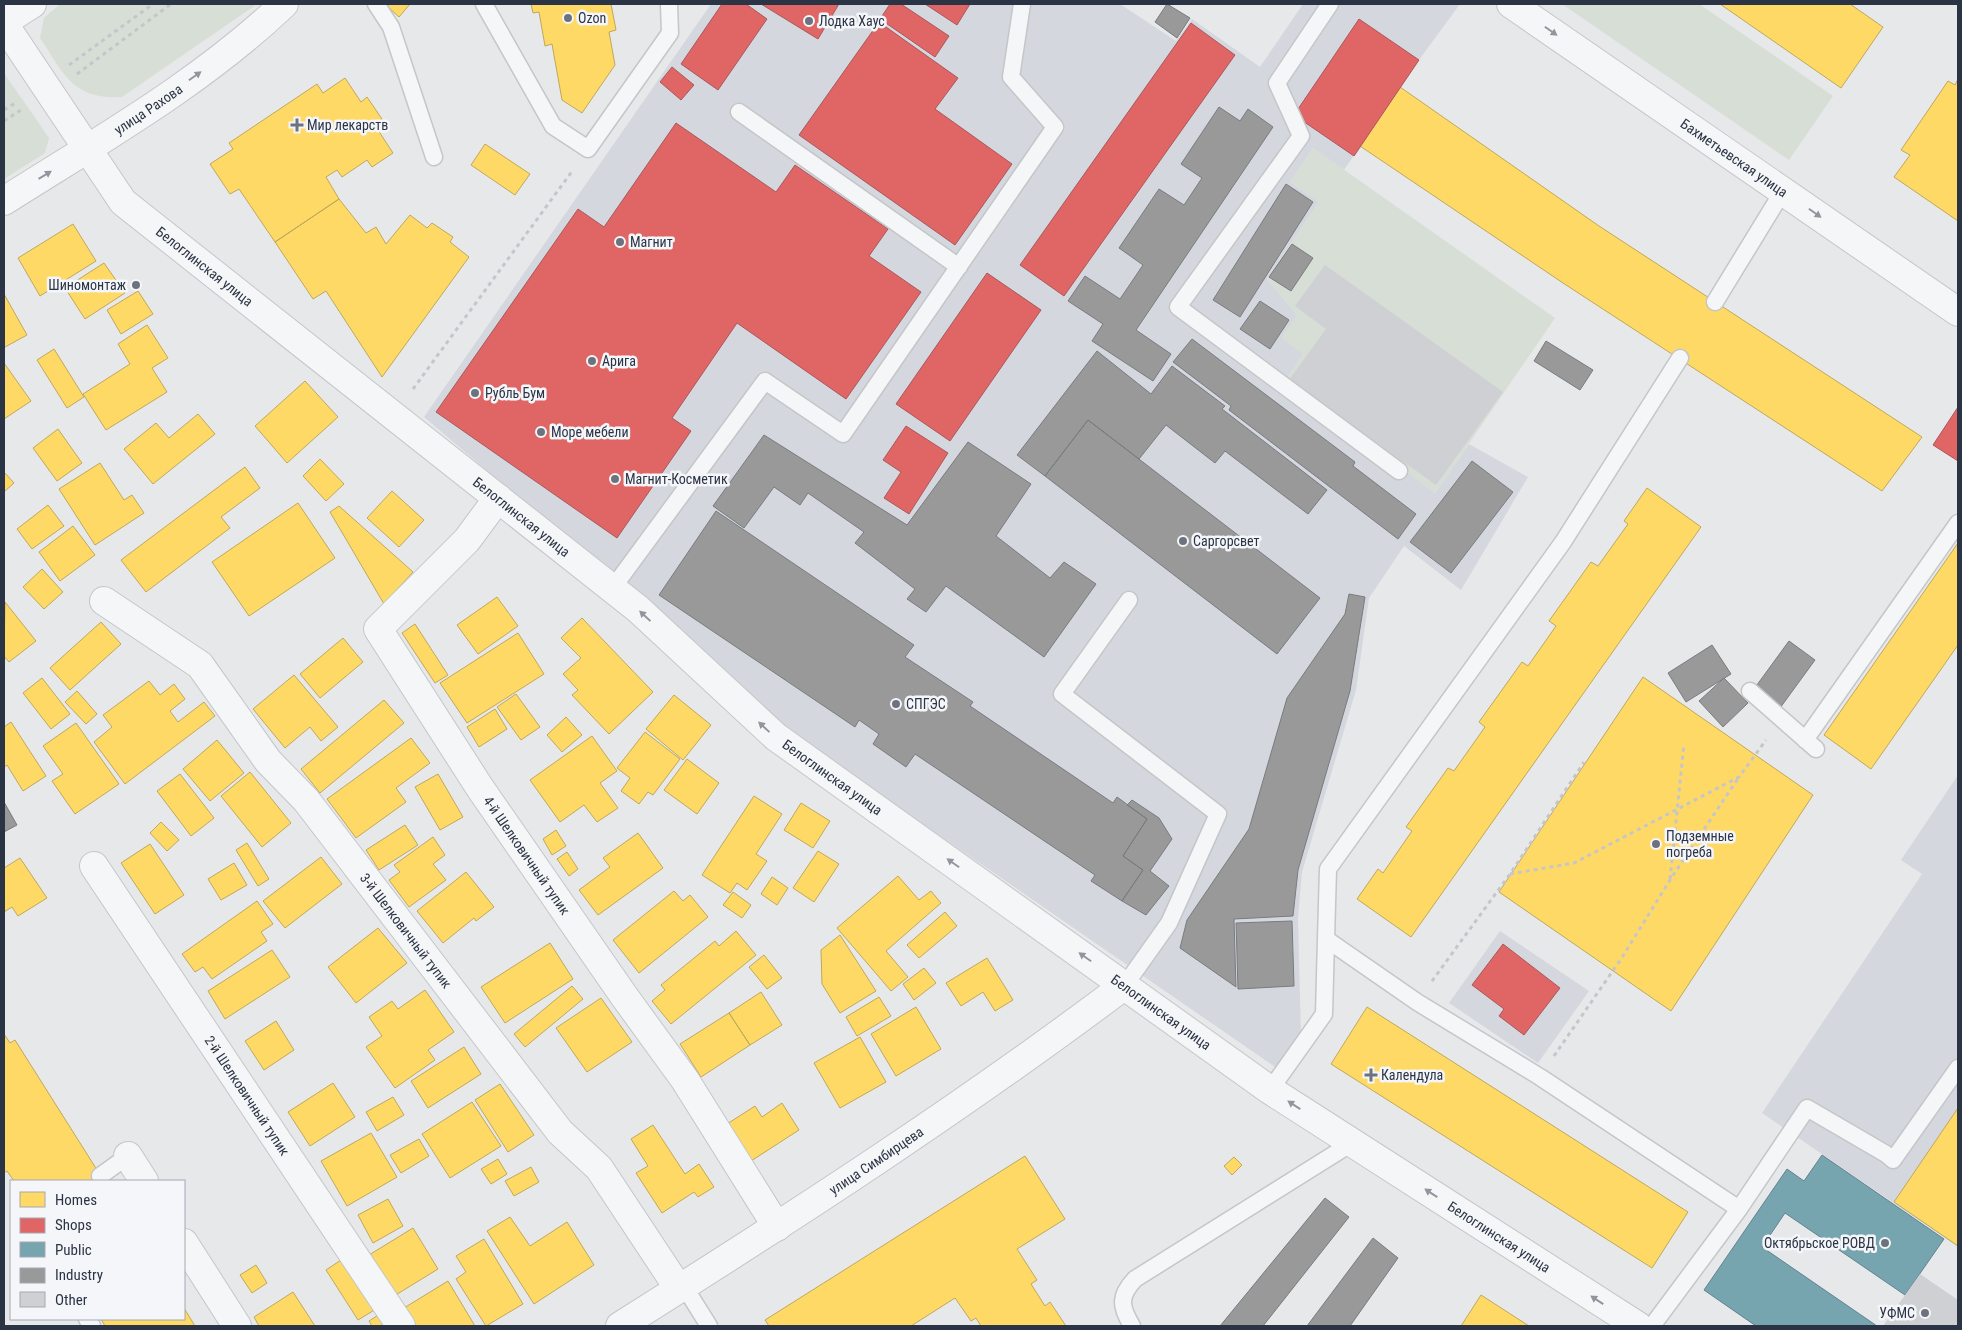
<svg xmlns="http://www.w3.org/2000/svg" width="1962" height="1330" font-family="'Roboto Condensed',sans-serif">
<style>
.built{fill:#d4d7dd}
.green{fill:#d6ded6}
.homes{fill:#ffd966;stroke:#bfa85c}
.shops{fill:#e06666;stroke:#aa575c}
.public{fill:#76a5af;stroke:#60838f}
.industry{fill:#999;stroke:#787b80}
.building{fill:#ced0d3}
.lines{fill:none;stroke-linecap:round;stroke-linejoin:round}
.service-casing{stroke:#c4c6c8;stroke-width:19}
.minor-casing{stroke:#c4c6c8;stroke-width:30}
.path{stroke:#c5c6ca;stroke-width:3;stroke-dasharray:4 4;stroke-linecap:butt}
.service{stroke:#f5f6f7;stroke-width:16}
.minor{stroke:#f5f6f7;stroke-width:28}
.oneway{fill:#90959e}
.poi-dot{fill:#6c737f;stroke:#f4f6f9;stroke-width:2}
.labels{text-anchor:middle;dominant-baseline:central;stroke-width:5;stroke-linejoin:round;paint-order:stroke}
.poi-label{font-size:14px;fill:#2b3445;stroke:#f4f6f9;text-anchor:start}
.street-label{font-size:14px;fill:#2b3445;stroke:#f4f6f9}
</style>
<rect width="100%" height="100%" fill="#e6e8ea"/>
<!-- built -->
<path class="built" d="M711,4H1120L1176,41L1192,19L1260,67L1303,4H1460L1419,60L1344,170L1313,148L1290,182L1319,202L1267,279L1297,315L1303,354L1286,380L1435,493L1469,444L1528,477L1461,590L1404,546L1369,598L1356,690L1302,872L1298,918L1301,1037L1278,1069L784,728L639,600L424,417Z
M1958,775V1247L1762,1113L1922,874L1901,860Z
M1500,931L1589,991L1538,1063L1449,1003Z"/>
<!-- green -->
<path class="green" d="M60,4H257L122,97C73,100 64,74 40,38L44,18Z
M1562,4H1699L1833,96L1789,160Z
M4,73L49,138L45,153L4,179Z
M1313,148L1555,318L1435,493L1285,380L1303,354L1281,338L1297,315L1267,279L1319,202L1290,182Z"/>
<!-- homes -->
<path class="homes" d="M390,4H410L399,17L387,6Z
M531,4H611L616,30L609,32L615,65L582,113L562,100L552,44L545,46L539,12L533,13Z
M1720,4H1850L1883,27L1841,88Z
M345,78L361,102L367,97L382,119L374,124L393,153L372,167L367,160L342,177L337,170L326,177L339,199L275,242L239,189L230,194L210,164L233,149L229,143L317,84L323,93Z
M1958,79V221L1894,177L1910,155L1901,150L1948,81L1955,85Z
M1400,87L1599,226L1922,437L1882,491L1563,283L1360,146Z
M485,144L530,174L515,195L471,165Z
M339,199L366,233L376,227L386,244L410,215L427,228L432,223L453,237L450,242L469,257L382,377L326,291L313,299L275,242Z
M73,224L96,261L40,296L18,258Z
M104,263L125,293L85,319L65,288Z
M138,291L153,314L121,334L107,310Z
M4,294L27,335L5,347L4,344Z
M147,325L168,358L152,368L167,392L106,430L83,394L130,364L118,344Z
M54,349L84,397L67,408L37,360Z
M4,363L31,401L4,419Z
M305,381L338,417L287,463L255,426Z
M198,414L215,434L153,484L124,449L156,423L169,438Z
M58,429L82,463L57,481L33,448Z
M320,459L344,484L326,501L303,476Z
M100,463L124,500L132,495L144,513L95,545L59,489Z
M245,467L260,488L221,517L230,528L146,592L121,560Z
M4,472L14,483L4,492Z
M1647,488L1701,527L1411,937L1357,899L1378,869L1383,873L1412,831L1406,827L1448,768L1454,771L1485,727L1479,722L1522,662L1528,666L1556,626L1549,621L1591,562L1598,566L1628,524L1624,521Z
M392,491L424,520L399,547L367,518Z
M298,503L335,558L249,616L212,562Z
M48,505L64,526L32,549L17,529Z
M339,506L413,572L384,604L330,512Z
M73,526L95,555L60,581L39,552Z
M1958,543V645L1871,769L1824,735Z
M42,569L63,592L44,609L23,587Z
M497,597L518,626L478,654L457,625Z
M5,602L36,641L9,662L4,656Z
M582,618L653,692L609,734L572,695L578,690L563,674L581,658L561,638Z
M101,622L121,644L70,690L50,668Z
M415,624L448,675L435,683L402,633Z
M518,633L544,674L467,723L440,683Z
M343,638L363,662L320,698L300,674Z
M294,675L338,727L321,741L310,727L285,748L253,709Z
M1643,677L1813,795L1671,1011L1499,892Z
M42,678L70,714L51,729L23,693Z
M149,681L160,695L174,684L185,699L170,711L178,722L204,702L215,716L125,784L94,742L112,727L103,715Z
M77,691L97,714L86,724L65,702Z
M516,694L540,727L521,740L497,707Z
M674,695L711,725L683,760L646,729Z
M384,700L404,723L320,793L301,769Z
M495,709L507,729L479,747L467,727Z
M566,717L582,735L562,752L547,735Z
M11,722L46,776L23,791L7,765L4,767V727Z
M76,723L119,784L75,814L52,781L63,774L43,746Z
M645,732L680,759L653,795L648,792L639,804L621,791L630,778L617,768Z
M592,736L617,771L600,783L618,808L597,822L584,805L560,822L530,780Z
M411,738L430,763L396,788L406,802L356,838L327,799Z
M217,740L244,773L210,801L183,769Z
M687,759L719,783L697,814L664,790Z
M250,772L291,823L262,847L221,796Z
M180,774L214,818L191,836L157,791Z
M438,774L463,817L440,830L415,787Z
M754,796L782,814L756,854L767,861L747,890L737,883L730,893L702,875Z
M801,803L830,821L813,848L784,830Z
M161,822L179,840L167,851L150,833Z
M405,825L418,845L379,870L366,850Z
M556,830L566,846L552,855L543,839Z
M638,833L663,868L598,915L579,890L610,867L603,858Z
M433,837L445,855L433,864L446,880L409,907L389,880L400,872L394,865Z
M247,843L269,879L258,886L236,850Z
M150,844L184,895L155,914L121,863Z
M818,851L839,864L814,902L793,888Z
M567,852L578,869L569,876L557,859Z
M321,857L342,884L285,928L263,901Z
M20,858L47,898L18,916L12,907L4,912V868Z
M234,863L247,885L221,900L208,879Z
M466,872L494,907L476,921L474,918L443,943L417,911Z
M898,876L919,900L931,891L941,903L886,951L908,977L891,991L837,928Z
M772,877L788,888L777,905L761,894Z
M674,891L683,901L690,895L708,917L639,973L613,940Z
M733,892L751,905L742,918L723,905Z
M257,901L273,924L261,932L267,941L212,979L203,967L195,972L182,954Z
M945,912L957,926L919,958L907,945Z
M378,928L407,963L356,1003L328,967Z
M736,931L756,955L671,1024L652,1001L665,990L661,985L715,941L719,946Z
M840,935L876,991L840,1013L822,984L821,950Z
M550,943L573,979L505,1023L481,987Z
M272,950L290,977L225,1019L208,991Z
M764,955L782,978L767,989L749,967Z
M987,958L1013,1000L995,1011L983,992L961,1006L946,983Z
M924,968L936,983L914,1000L903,984Z
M572,986L583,999L525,1047L514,1034Z
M425,990L454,1032L428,1050L435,1060L395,1088L366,1047L382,1036L369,1017L392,1001L398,1009Z
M761,992L782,1025L750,1045L729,1013Z
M879,997L891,1016L857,1036L846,1017Z
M601,998L632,1042L587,1072L556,1028Z
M916,1007L941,1049L896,1076L871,1034Z
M1367,1007L1688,1212L1652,1268L1331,1064Z
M729,1013L750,1045L701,1077L680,1044Z
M276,1021L294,1050L264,1070L245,1041Z
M4,1034L10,1043L15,1040L104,1181H14L7,1171L4,1173Z
M860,1037L886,1082L840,1108L814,1063Z
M464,1047L481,1074L428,1108L411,1081Z
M333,1083L355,1117L310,1146L288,1112Z
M500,1084L534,1135L508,1152L475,1100Z
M393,1097L404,1115L377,1131L366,1112Z
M472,1102L501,1146L450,1178L422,1134Z
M782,1103L799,1130L751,1161L727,1124L755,1106L762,1117Z
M1958,1108V1246L1894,1202Z
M653,1125L685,1174L699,1164L714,1187L698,1197L694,1192L662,1213L636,1173L648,1166L631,1139Z
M371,1133L397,1177L347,1206L321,1161Z
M419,1139L429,1156L401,1173L390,1155Z
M1025,1156L1065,1219L1017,1249L1037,1280L1031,1284L1045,1306L1050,1302L1066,1326H981L976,1318L971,1321L955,1298L911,1326H769L765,1320Z
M1234,1157L1242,1165L1232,1175L1224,1166Z
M498,1159L507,1174L491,1184L481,1169Z
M531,1167L539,1182L514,1196L505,1181Z
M388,1199L403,1226L373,1243L358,1215Z
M510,1217L530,1246L567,1222L594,1265L534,1304L487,1231Z
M413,1228L438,1269L394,1296L369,1255Z
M484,1239L523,1304L486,1326L456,1279L466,1272L456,1256Z
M344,1258L376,1309L358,1320L326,1270Z
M256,1265L267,1283L252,1293L240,1275Z
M448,1281L475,1326H415L404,1308Z
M293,1292L315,1326H259L254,1317Z
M1481,1295L1529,1326H1461Z
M184,1308L195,1326H105L101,1319H184Z
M380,1314L387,1326H372L369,1321Z"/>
<!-- shops -->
<path class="shops" d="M722,4H746L767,19L718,90L681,64Z
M761,4H839L818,39Z
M890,4H901L949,36L935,57L880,19Z
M925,4H970L957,25Z
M1359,19L1419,60L1354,156L1294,115Z
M879,22L958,78L935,109L1012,164L955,245L799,135Z
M1191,23L1235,55L1064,296L1020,265Z
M672,67L694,85L681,100L660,82Z
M676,123L776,192L795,165L888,229L869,256L921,292L846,399L737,323L672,418L691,431L617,538L436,412L578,209L604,227Z
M987,273L1041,310L950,441L896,404Z
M1958,407V461L1933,445Z
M906,426L948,453L909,514L884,498L901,472L883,460Z
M1503,944L1560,988L1524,1035L1499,1016L1504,1009L1472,985Z"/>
<!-- public -->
<path class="public" d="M1822,1155L1944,1239L1905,1295L1785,1213L1762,1247L1877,1326H1756L1704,1290L1787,1169L1804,1181Z"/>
<!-- industry -->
<path class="industry" d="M1167,4L1190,18L1177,38L1155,22Z
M1219,107L1240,121L1248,109L1273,127L1136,330L1171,354L1153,381L1092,341L1103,324L1068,301L1085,276L1120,299L1143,265L1119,248L1159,189L1184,205L1202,178L1181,164Z
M1286,184L1313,202L1240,317L1213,300Z
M1292,244L1313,258L1291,291L1269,277Z
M1260,301L1289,320L1270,349L1240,329Z
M1192,339L1355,462L1353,466L1416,514L1398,539L1229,410L1231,406L1173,362Z
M1546,341L1593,370L1580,390L1534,361Z
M1097,351L1151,394L1172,366L1225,406L1222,409L1327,490L1308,514L1225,451L1215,463L1166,425L1139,459L1088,420L1045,476L1017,455Z
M1088,420L1320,598L1277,654L1045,476Z
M764,435L907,525L968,442L1031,484L996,536L1050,578L1064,562L1096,584L1044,657L946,586L926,612L907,599L915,589L855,543L864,532L808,493L800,505L774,487L744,528L713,506Z
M1472,461L1513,492L1451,573L1410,542Z
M716,511L914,645L905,657L973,702L970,706L1113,803L1117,797L1147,819L1123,856L1143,870L1122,901L1091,881L1095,875L915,754L906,767L873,744L879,734L859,720L855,727L659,595Z
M1349,594L1365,597L1350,691L1298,870L1293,916L1234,919L1236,987L1180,948L1187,920L1249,829L1287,698L1345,614Z
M1789,641L1815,660L1780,708L1754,689Z
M1712,645L1731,674L1686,702L1668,673Z
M1724,678L1748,703L1723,727L1699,701Z
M1132,800L1159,818L1172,839L1150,871L1169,886L1146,915L1122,901L1143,870L1123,856L1147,819L1127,805Z
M4,802L17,825L4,832Z
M1292,921L1294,986L1238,989L1236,923Z
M1325,1198L1349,1217L1263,1326H1220Z
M1373,1238L1398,1258L1350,1326H1307Z"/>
<!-- building -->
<path class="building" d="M1325,265L1503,392L1436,485L1289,380L1326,329L1295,306Z
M1920,1274L1958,1300V1326H1883Z"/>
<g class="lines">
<defs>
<path id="service" d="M376,4L391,27L434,157
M484,4L553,126L588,149L670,33L669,4
M1330,4L1277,83L1301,136L1178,307L1399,471
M739,112L959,267
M1715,302L1783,191
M1680,358L1563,542L1328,869L1326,939L1417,1002L1540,1077L1739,1209
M612,589L765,381L843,434L1055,127L1011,77L1022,4
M1750,691L1816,749
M1805,740L1958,523
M1125,985L1169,923L1218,814L1062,694L1129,600
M1270,1090L1324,1014L1326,939
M100,1176L128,1156
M684,1286L709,1326
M87,1319L92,1326
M1132,1326C1120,1306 1119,1296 1135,1279L1352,1143
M1652,1326L1739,1209L1807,1108L1886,1154L1893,1160L1958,1068"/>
<g id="minor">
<path id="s1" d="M1511,4L1958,312"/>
<path d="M4,22L32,4"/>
<path id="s2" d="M4,24L123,202L638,609L776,737L1270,1090L1638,1326"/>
<path id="s3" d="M4,201C100,140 201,83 284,4"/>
<path id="s4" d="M498,498L467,540L378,629L480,788L624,996L685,1080L777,1227"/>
<path id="s5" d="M104,601L200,665L268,761L306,800L560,1132L599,1168L679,1289"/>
<path id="s6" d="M94,866L401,1326"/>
<path d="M128,1156L144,1181"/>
<path d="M184,1243L237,1326"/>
<path id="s7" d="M620,1326C792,1218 963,1107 1125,985"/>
</g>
</defs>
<!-- service casing -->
<use href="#service" class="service-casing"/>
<!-- minor casing -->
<use href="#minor" class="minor-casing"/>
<!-- path -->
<path class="path" d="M69,65L153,4
M77,74L171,4
M4,110L17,102
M4,121L21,110
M413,389L573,170
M1510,874L1574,863L1739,777L1766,740
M1670,879L1684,744
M1432,981L1510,874L1584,762
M1554,1056L1621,959L1670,880L1739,777"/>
<!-- service -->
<use href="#service" class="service"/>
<!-- minor -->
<use href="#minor" class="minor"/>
</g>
<!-- one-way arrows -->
<defs><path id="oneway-solid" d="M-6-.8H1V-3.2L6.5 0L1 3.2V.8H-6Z" transform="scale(1.25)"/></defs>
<g class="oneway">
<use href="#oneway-solid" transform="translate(1551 31) rotate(35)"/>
<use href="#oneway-solid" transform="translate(195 76) rotate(-35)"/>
<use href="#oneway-solid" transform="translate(45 175) rotate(-31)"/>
<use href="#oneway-solid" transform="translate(1815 213) rotate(35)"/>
<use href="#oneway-solid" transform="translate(645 616) rotate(-137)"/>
<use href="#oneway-solid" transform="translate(764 727) rotate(-137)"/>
<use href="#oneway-solid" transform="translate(953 863) rotate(-145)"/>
<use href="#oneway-solid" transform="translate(1085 957) rotate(-145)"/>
<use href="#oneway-solid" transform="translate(1294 1105) rotate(-147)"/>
<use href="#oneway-solid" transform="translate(1431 1193) rotate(-147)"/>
<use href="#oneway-solid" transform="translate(1597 1300) rotate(-147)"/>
</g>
<!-- markers -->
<g class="poi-dot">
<circle cx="568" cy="18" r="5"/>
<circle cx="809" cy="21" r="5"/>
<path d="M294.5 117.5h5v5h5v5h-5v5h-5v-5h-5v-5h5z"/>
<circle cx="620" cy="242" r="5"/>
<circle cx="136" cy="285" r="5"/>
<circle cx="592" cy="361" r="5"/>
<circle cx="475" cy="393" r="5"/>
<circle cx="541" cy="432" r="5"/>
<circle cx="615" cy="479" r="5"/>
<circle cx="1183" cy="541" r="5"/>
<circle cx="896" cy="704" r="5"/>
<circle cx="1656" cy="844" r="5"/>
<path d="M1368.5 1067.5h5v5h5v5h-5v5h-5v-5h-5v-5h5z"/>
<circle cx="1885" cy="1243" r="5"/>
<circle cx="1925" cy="1313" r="5"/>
</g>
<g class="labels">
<!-- poi labels -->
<g class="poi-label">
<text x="578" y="18">Ozon</text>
<text x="819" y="21">Лодка Хаус</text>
<text x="307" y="125">Мир лекарств</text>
<text x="630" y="242">Магнит</text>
<text x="126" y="285" text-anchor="end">Шиномонтаж</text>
<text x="602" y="361">Арига</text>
<text x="485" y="393">Рубль Бум</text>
<text x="551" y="432">Море мебели</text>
<text x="625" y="479">Магнит-Косметик</text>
<text x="1193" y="541">Саргорсвет</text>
<text x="906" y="704">СПГЭС</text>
<text x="1666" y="836">Подземные<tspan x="1666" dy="16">погреба</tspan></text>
<text x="1381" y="1075">Календула</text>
<text x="1875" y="1243" text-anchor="end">Октябрьское РОВД</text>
<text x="1915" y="1313" text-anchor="end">УФМС</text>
</g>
<!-- street labels -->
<g class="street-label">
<text stroke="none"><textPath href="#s3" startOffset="171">улица Рахова</textPath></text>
<text stroke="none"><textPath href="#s1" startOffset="271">Бахметьевская улица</textPath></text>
<text stroke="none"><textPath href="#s2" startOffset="318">Белоглинская улица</textPath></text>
<text stroke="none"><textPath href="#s2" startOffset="722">Белоглинская улица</textPath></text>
<text stroke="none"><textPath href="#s2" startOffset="1128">Белоглинская улица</textPath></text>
<text stroke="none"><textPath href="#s4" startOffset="449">4-й Шелковичный тупик</textPath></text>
<text stroke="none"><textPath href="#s5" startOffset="452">3-й Шелковичный тупик</textPath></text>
<text stroke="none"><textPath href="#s2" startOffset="1532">Белоглинская улица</textPath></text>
<text stroke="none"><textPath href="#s6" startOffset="276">2-й Шелковичный тупик</textPath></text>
<text stroke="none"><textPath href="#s7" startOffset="305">улица Симбирцева</textPath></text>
<text stroke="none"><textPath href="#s2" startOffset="1938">Белоглинская улица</textPath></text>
</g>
</g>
<!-- border -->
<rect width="1962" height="1330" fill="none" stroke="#2b3445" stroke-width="10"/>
<!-- legend -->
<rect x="10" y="1180" width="175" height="140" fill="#f4f6f9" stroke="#a4a8b1"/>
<rect x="20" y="1192" width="25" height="15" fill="#ffd966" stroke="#a4a8b1"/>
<text x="55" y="1205" font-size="15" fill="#2b3445">Homes</text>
<rect x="20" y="1218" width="25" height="15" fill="#e06666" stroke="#a4a8b1"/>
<text x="55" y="1230" font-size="15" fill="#2b3445">Shops</text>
<rect x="20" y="1242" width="25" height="15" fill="#76a5af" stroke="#a4a8b1"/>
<text x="55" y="1255" font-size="15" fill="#2b3445">Public</text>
<rect x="20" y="1268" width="25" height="15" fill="#999999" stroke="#a4a8b1"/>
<text x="55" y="1280" font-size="15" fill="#2b3445">Industry</text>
<rect x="20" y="1292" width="25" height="15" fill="#ced0d3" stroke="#a4a8b1"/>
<text x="55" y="1305" font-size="15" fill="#2b3445">Other</text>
</svg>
